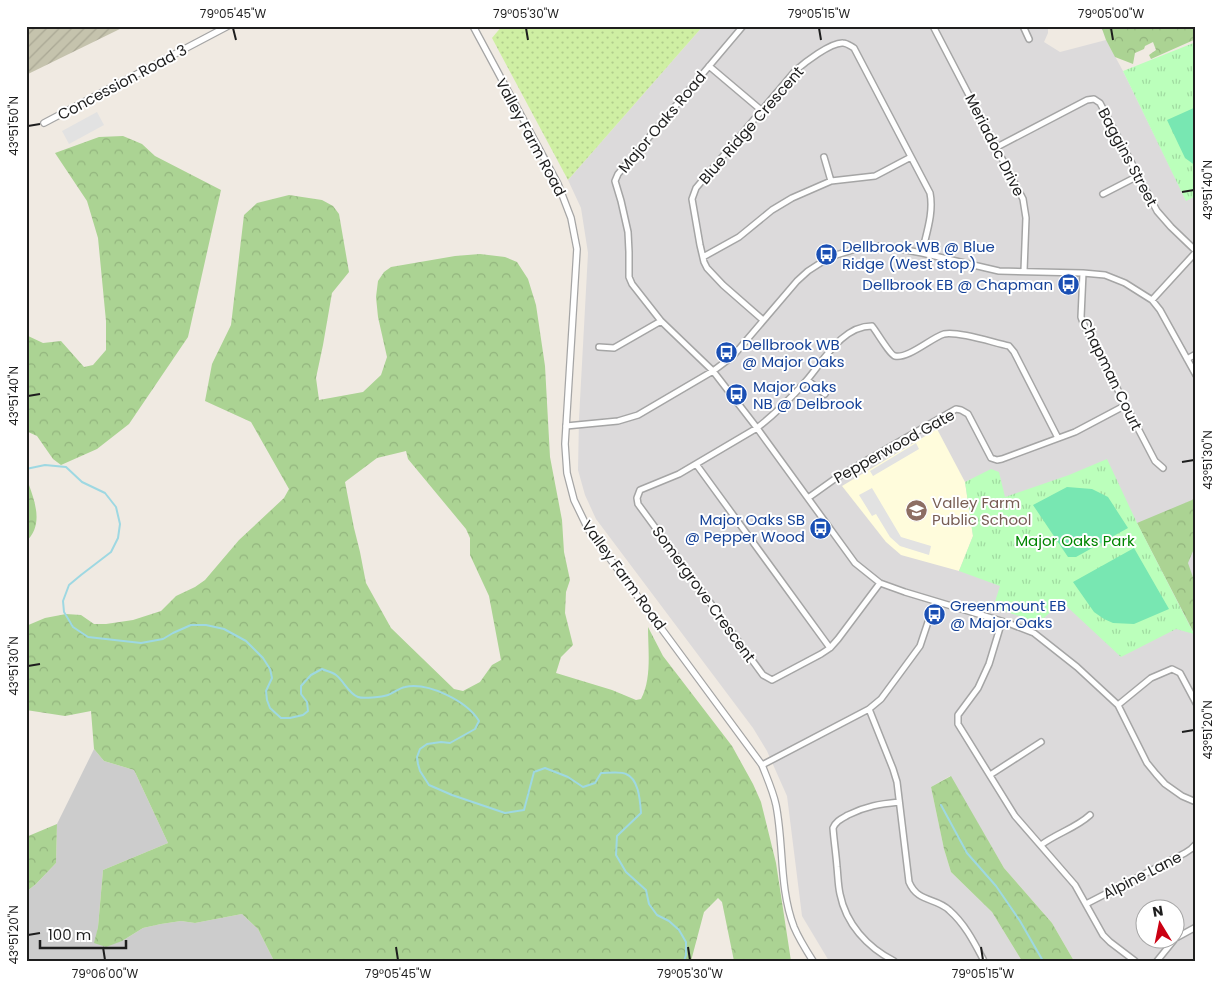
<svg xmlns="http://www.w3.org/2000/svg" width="1222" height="987" font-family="Poppins,sans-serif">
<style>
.residential{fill:#dcdadb;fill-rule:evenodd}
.education{fill:#fffcdc}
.religious{fill:#ccc}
.construction{fill:url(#construction-furrows)}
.grass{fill:url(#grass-dots)}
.forest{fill:url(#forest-crowns);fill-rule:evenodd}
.park{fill:url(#park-tufts)}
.pitch{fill:#78e7b2}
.parking{fill:#e2e2e2}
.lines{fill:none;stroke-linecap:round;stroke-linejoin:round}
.stream{stroke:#9ed8e2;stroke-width:2}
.minor-casing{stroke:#a5a5a5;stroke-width:8}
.tertiary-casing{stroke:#a5a5a5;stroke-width:8}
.minor{stroke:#fff;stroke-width:5}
.tertiary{stroke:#fff;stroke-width:5.5}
.ticks{fill:none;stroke:#1e1e1e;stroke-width:2}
.labels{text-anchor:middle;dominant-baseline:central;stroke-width:4;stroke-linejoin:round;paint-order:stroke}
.street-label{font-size:15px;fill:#1e1e1e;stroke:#fff}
.transit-label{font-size:15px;fill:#164399;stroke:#fff;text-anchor:start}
.education-label{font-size:15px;fill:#785e54;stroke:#fff;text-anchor:start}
.park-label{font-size:15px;fill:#018601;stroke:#fff}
.neatline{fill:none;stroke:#1e1e1e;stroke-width:2}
.ticks-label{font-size:12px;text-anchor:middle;fill:#1e1e1e}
</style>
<defs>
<pattern id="construction-furrows" width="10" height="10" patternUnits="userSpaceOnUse" patternTransform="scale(1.25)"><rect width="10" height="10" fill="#c5c3ad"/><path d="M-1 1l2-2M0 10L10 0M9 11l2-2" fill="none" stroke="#a9a794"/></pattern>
<pattern id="grass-dots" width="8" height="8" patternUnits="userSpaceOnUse" patternTransform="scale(1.25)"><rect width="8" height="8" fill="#cfefa3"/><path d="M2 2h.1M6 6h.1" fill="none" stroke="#b1cc8c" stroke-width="1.8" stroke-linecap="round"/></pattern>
<pattern id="forest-crowns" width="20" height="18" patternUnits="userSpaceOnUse" patternTransform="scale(1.25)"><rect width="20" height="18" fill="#abd393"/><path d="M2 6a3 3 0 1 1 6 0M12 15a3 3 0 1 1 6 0" fill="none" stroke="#93b57e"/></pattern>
<pattern id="park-tufts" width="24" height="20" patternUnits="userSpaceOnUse" patternTransform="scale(1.25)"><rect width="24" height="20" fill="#bfb"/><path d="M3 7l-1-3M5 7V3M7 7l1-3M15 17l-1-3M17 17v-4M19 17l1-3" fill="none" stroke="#a0daa0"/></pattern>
</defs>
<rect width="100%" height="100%" fill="#f0eae2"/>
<!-- residential -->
<path class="residential" d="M703,26H1048V33L1044,42L1060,52L1106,40L1123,71L1186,200L1196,196V961H1074L1052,923L1004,868L950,776L931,787L944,849L951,872L992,912L1022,961H829L802,916L787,796L767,751L753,728L596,519L585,495L578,470L579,419L588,253L581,208L568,180ZM1144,910H1174V940H1144Z"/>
<!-- education -->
<path class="education" d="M937,429L965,482L973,536L959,571L901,555L886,542L842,486Z"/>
<!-- religious -->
<path class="religious" d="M94,749L104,761L134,770L168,843L103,870L98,927L95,943L122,941L143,928L161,924L181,921L195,923L242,914L258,929L274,961H26V892L36,884L56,863L57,824Z"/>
<!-- construction -->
<path class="construction" d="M26,26H126L26,75Z"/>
<!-- grass -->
<path class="grass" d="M502,26H703L568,180L492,38Z"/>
<!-- forest -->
<path class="forest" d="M1101,26H1196V39L1151,59L1149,55L1156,50L1153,42L1145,46L1144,49L1135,53L1133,64L1115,57L1106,40Z
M123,136L142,144L155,156L221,190L188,337L129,424L97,449L61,465L53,459L37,436L26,431V335L43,343L61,341L84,367L93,365L106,350V321L98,238L87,201L55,153L99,137Z
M289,195L322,200L333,206L339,214L349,272L332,293L323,345L316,378L319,400L363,392L381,375L387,357L378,317L376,297L378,281L384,272L391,267L455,256L480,254L505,257L517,262L528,279L536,305L545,366L550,457L562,520L564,552L570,580L566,592L565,613L573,645L561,657L556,673L612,690L636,700L641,699C652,679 648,650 648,627L663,656L732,746L753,784L761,802L776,863L791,961H734L722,902L718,898L704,912L691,961H274L258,929L242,914L195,923L181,921L161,924L143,928L122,941L106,947L94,943L98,927L103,870L168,843L134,770L104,761L94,749L91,711L65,716L26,710V626L45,618L66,614L81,615L94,624H106L133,620L161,611L176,596L195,587L205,580L239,540L284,498L289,489L251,422L205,401L212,364L231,325L244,215L257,203ZM406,451L408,459L466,529L470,538V555L489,596L501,660L492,665L480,682L463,691L454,689L391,628L366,583L360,552L354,528L345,482L377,458Z
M26,484L29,485C36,505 43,525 26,542Z
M1196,496V544L1188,563L1196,586V637L1137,523L1192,500Z
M951,776L1004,868L1052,923L1074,961H1022L992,912L951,872L944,849L931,787Z
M57,824L56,863L36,884L26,892V837Z"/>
<!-- park -->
<path class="park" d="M1196,42V196L1186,201L1123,71Z
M1107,459L1137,523L1194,634L1176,629L1121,657L1062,602L1038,623L1023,617L993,608L1000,586L959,571L973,536L965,482L991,469L999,472L1005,497L1069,475Z"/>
<!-- pitch -->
<path class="pitch" d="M1196,107V166L1185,158L1167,120Z
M1067,487L1092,489L1108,497L1128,528L1076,557H1068L1033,505Z
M1134,548L1169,609L1134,624L1113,623L1104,619L1094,612L1073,582Z"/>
<!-- parking -->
<path class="parking" d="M97,112L104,125L69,144L62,131Z
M916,443L919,449L873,476L870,471Z
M872,488L901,537L931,546L929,555L900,546L890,537L876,514L872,516L859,495Z"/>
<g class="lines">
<!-- stream -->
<path class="stream" d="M26,469L45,465L66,467L82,482L105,493L116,507L120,524L118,538L111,552L81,575L69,585L63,601L64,612L73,627L88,637L141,643L163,639L173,633L191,625H206L224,629L246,641L263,658L270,669L272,678L266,691L267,700L270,708L281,718H290L303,715L308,711L307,702L301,694V686L311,675L322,669C326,671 332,672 336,675C344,681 348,693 358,697C363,699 382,697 388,695C394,693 399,688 405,687C428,682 467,701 479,721L475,729L450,743L441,742L427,744L420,749L417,757L418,764L420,771L429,785L452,795L505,813L524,810L534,772L545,768L568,777L583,787L595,783L601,773C607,773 621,771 626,774C639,779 640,801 641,813L617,836L616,855L626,872L646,890L649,904L657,915L669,921L679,930L686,942V955L684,961
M941,805L967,853L996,886L1020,921L1043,961"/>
<defs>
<path id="minor" d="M743,26L618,174L615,181L621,201L628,232L629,252V277L632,284L661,321L713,371L757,428L855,563L880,583L905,592L1008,623L1034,633L1077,667L1118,705L1147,763L1156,774L1165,784L1182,796L1196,802
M933,26L1023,199L1026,218L1024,271
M1023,26L1029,39
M709,66L761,110
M997,147L1087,100L1094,99L1100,103L1157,211L1171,227L1196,251
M824,157L831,181
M1103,194L1138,176
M703,257L739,237L772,210L792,198L831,181L875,176L911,157
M1083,273L1081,317L1084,325L1155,461L1163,468
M1152,300L1196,252
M763,320L723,285L707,268L704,262L700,245L692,199L696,188L795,71C804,63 831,42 843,43C847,43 850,46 854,48L930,193C934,213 926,234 922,253
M599,347L614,348L661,321
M1187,359L1196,354
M807,380L825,394
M566,426L618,421L638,415L713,371L733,356L797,281L808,271L825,260L836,255L856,249L878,246L895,248L922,253L999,271L1083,273L1105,275L1125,283L1152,300L1160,310L1196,375
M696,464L830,648
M808,498L836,478L956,409L961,410L968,414L991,458L997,460L1002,459L1075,432L1126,405
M880,583L838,639L830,648L821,654L772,680L763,675L638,504L637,498L640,490L679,474L757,428C775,414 792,397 807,380C824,360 842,326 872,326C877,332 890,355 895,356C908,359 931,338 944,334C959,331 994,343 1009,346L1014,352L1058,438
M1002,621L989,664L978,688L958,715V724L1015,816L1075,885L1103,935L1110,942L1135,961
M1118,705L1151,678L1172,669L1180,673L1196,703
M869,709L893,769L897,782L909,882C918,903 935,897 949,910C965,924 974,942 984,961
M762,765L869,709L881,699L920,646L935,601
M990,775L1041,742
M1041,845C1057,833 1076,828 1090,815
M1086,904L1185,853L1191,849L1196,844
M1174,939L1196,927
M894,961C867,947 846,924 840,894C838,885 838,876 837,867C836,854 834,841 833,828C836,821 841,819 848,815C866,806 880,804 899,802
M1157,961L1174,940"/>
<path id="tertiary" d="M473,26L558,184L571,218L577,249L565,444L567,473L574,500L588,529L762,765C767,778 773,791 776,805C784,845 779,888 794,927C799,939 806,950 813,961
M44,123L228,26"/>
</defs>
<!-- minor casing -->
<use href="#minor" class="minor-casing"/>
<!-- tertiary casing -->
<use href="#tertiary" class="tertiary-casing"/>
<!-- minor -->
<use href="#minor" class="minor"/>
<!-- tertiary -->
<use href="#tertiary" class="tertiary"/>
</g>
<!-- ticks -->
<path class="ticks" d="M233,28L236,40M526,28L528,40M819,28L821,40M1111,28L1113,40M28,126L40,124M1182,192L1194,190M28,396L40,394M1182,462L1194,460M28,666L40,664M1182,732L1194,730M28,935L40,933M103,947L105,960M396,947L398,960M688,947L690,960M981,947L983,960"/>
<!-- icons -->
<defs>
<symbol id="bus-disc" viewBox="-11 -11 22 22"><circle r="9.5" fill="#1a4fb4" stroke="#fff"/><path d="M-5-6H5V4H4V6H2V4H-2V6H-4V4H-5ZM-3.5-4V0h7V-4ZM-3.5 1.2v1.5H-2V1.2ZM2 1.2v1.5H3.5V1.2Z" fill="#fff"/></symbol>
<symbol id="school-disc" viewBox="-11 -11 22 22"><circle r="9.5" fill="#8d6e63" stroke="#fff"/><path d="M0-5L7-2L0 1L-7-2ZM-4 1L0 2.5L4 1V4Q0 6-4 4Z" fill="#fff"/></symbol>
</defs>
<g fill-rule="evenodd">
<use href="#bus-disc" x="814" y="242" width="25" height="25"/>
<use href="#bus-disc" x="1056" y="272" width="25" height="25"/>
<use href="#bus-disc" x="714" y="340" width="25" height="25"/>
<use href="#bus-disc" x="724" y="382" width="25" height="25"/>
<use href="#school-disc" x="904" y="498" width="25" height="25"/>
<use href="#bus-disc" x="808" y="516" width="25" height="25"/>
<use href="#bus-disc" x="922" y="602" width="25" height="25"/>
</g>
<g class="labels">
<!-- street labels -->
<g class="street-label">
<text transform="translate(122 82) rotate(-28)">Concession Road 3</text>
<text transform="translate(662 122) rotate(-50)">Major Oaks Road</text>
<text transform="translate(751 125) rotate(-49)">Blue Ridge Crescent</text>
<text transform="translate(531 137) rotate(62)">Valley Farm Road</text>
<text transform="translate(995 145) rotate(63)">Meriadoc Drive</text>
<text transform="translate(1128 157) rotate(62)">Baggins Street</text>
<text transform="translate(1111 374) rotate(64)">Chapman Court</text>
<text transform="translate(894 446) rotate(-29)">Pepperwood Gate</text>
<text transform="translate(624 575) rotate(54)">Valley Farm Road</text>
<text transform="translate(704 594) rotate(54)">Somergrove Crescent</text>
<text transform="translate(1142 875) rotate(-27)">Alpine Lane</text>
</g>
<!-- transit labels -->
<g class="transit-label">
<text x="842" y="246">Dellbrook WB @ Blue<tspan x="842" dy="17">Ridge (West stop)</tspan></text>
<text x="1053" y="284" text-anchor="end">Dellbrook EB @ Chapman</text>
<text x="742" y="344">Dellbrook WB<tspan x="742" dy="17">@ Major Oaks</tspan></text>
<text x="753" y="386">Major Oaks<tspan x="753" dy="17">NB @ Delbrook</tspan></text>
<text x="805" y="519" text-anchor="end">Major Oaks SB<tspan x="805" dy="17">@ Pepper Wood</tspan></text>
<text x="950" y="605">Greenmount EB<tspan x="950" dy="17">@ Major Oaks</tspan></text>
</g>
<!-- education labels -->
<g class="education-label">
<text x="932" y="502">Valley Farm<tspan x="932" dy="17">Public School</tspan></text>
</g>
<!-- park labels -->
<g class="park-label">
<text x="1075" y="540">Major Oaks Park</text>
</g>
</g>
<!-- border -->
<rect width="1222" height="987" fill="none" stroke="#ffffff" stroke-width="55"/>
<!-- north arrow -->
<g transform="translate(1160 924) rotate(350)"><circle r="24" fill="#ffffff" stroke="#a5a5a5"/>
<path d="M0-4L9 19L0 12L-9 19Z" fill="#cb0012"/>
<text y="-8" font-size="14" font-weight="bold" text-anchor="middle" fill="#1e1e1e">N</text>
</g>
<!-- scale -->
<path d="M40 940v8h86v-8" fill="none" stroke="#1e1e1e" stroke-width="2.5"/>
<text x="48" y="940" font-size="15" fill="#1e1e1e" stroke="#ffffff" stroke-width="4" paint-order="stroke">100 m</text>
<rect x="28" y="28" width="1166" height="932" class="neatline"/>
<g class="ticks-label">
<text x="233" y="18">79°05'45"W</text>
<text x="526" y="18">79°05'30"W</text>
<text x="819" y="18">79°05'15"W</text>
<text x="1111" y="18">79°05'00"W</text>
<text transform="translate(14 126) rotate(-90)" y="4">43°51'50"N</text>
<text transform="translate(1208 190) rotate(-90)" y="4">43°51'40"N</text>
<text transform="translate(14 396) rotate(-90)" y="4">43°51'40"N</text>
<text transform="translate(1208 460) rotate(-90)" y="4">43°51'30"N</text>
<text transform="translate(14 666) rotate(-90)" y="4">43°51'30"N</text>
<text transform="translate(1208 730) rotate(-90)" y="4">43°51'20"N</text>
<text transform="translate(14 935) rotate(-90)" y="4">43°51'20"N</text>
<text x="105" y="978">79°06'00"W</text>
<text x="398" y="978">79°05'45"W</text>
<text x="690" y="978">79°05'30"W</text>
<text x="983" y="978">79°05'15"W</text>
</g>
</svg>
